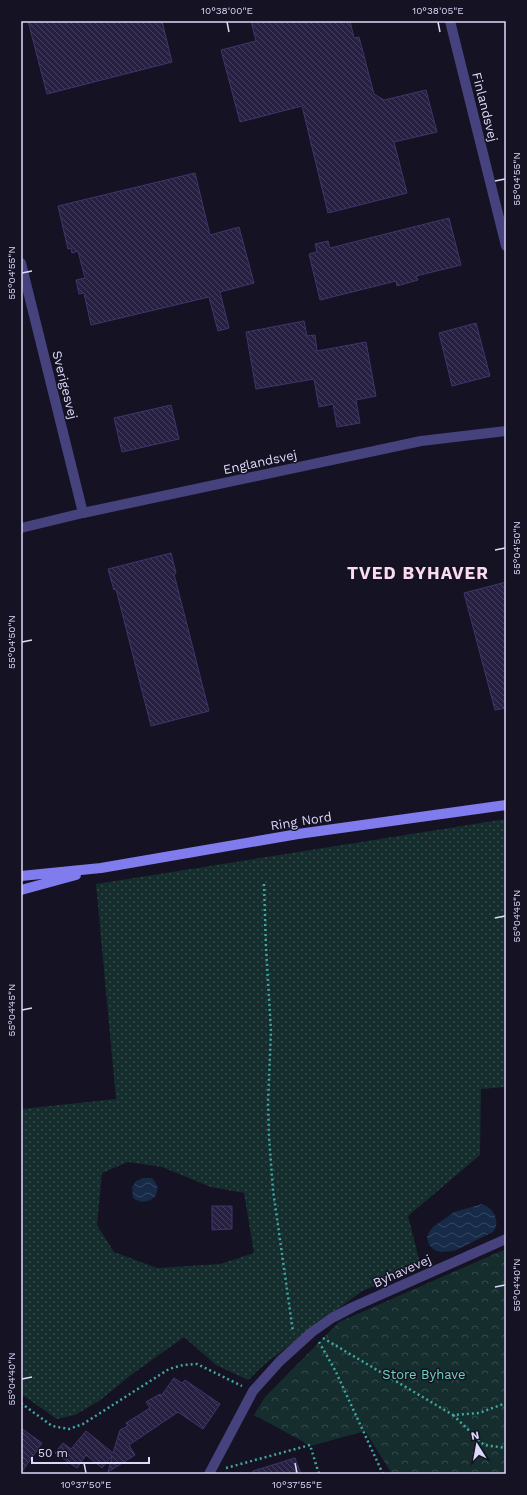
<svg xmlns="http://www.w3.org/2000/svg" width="527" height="1495" font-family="'Work Sans',sans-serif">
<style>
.grass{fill:url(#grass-dots);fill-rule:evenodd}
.forest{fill:url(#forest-crowns)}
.water{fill:url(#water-waves)}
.building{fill:url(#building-back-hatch);stroke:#40356b}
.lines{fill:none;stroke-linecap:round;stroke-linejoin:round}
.path{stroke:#3ea9a3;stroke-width:2.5;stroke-dasharray:2 3;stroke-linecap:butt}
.minor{stroke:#45427d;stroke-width:10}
.secondary{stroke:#807cee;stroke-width:10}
.ticks{fill:none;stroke:#ddd9fa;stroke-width:1.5}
.labels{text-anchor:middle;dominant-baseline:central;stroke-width:3;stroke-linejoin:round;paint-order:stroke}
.street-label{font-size:13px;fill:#ddd9fa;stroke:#151223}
.park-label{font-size:13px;fill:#6ed1b9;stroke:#151223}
.district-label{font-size:17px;font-weight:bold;letter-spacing:1px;fill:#fadbef;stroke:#151223}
.neatline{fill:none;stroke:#ddd9fa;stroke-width:1.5}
.ticks-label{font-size:10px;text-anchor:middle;fill:#ddd9fa}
</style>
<defs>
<pattern id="grass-dots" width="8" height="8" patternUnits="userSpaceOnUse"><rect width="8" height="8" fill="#152d2c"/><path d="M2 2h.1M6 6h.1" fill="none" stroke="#374b4c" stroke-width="1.8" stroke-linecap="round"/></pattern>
<pattern id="forest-crowns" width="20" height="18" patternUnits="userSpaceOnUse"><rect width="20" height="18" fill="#152d2c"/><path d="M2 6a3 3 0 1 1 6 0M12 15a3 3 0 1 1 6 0" fill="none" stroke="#374b4c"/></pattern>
<pattern id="water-waves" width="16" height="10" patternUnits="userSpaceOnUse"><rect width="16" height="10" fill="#172a48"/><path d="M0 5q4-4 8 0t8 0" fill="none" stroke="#384863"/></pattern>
<pattern id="building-back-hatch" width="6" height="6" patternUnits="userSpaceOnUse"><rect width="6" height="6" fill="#272042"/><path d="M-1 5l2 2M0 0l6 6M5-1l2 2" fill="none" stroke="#46405e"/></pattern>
</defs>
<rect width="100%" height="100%" fill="#151223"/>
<!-- grass -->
<path class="grass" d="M506,819V1087L481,1089L480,1155L408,1216L421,1267L362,1291L266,1363L248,1380L216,1365L184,1337L131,1375L99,1401L75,1415L57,1419L21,1394V1109L116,1099L96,884ZM128,1162L162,1167L211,1187L244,1193L254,1253L220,1264L157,1268L114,1252L97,1225L102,1173Z"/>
<!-- forest -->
<path class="forest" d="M506,1249V1474H392L365,1431L311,1446L254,1415L265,1397L339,1322Z"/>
<!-- water -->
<path class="water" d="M143,1178H152C167,1193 148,1209 133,1198L132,1187L136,1181Z
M482,1204C494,1208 501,1222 493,1232L454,1251L441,1252L436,1251L429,1245L427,1237L429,1232L433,1227L454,1212Z"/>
<!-- building -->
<path class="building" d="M28,21H162L172,62L47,94Z
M251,21H350L354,38L359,37L374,94L384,100L426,90L437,132L394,142L407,193L328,213L302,106L240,122L221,50L256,41Z
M195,173L210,235L239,227L254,283L220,292L229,328L218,331L209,297L91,325L84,293L79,294L76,280L85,278L78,251L72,253L71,248L68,249L58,206Z
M449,218L461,265L416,276L418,280L397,286L396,281L320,300L309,254L317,252L315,244L328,241L330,248Z
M304,321L307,336L315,335L317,351L366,342L376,396L356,400L360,423L337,427L333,404L319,407L314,379L256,389L246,332Z
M476,323L490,376L452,386L439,333Z
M171,405L179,439L122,452L114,418Z
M171,553L176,573L174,574L209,711L151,726L116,589L114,590L108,569Z
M506,582V708L495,710L464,593Z
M212,1206H232V1229L212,1230Z
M174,1378L182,1383L185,1380L220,1404L203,1429L178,1412L129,1445L135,1455L108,1472L112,1456L102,1468L86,1455L77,1468L55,1453L63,1443L71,1449L86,1431L113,1453L120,1430L128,1426L126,1423L150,1408L146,1402L160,1394L161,1396Z
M21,1428L42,1443L21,1473Z
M295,1458L301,1474H253V1471Z"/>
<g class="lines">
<!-- path -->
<path class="path" d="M264,884L266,948L271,1031L268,1103L269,1137L273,1190L293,1332
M323,1338L453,1415L479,1413L506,1403
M319,1342L335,1370L383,1474
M21,1403L52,1426L69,1429L83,1424L169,1369L183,1365L197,1364L242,1386
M453,1415L484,1445L506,1448
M226,1468L310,1445L319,1474"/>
<!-- minor -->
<path class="minor" d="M450,21L506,246
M21,263L83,513
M21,528L83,513L421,441L506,431
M209,1474L253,1391L280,1361L312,1332L332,1318L353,1307L506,1239"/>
<!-- secondary -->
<path class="secondary" d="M21,876L101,868L298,834L506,805
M21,890L76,875"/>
</g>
<!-- ticks -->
<path class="ticks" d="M227,22L229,32M438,22L440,32M495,181L505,179M22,273L32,271M495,550L505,548M22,642L32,640M495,918L505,916M22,1010L32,1008M495,1287L505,1285M22,1379L32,1377M84,1463L86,1473M295,1463L297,1473"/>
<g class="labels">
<!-- street labels -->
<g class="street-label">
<text transform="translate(485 107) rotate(76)">Finlandsvej</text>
<text transform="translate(65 385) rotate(76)">Sverigesvej</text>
<text transform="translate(260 462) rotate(-12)">Englandsvej</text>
<text transform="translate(301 821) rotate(-9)">Ring Nord</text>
<text transform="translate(402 1271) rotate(-24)">Byhavevej</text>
</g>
<!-- park labels -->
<g class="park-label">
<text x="424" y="1374">Store Byhave</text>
</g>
<!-- district labels -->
<g class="district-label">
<text x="418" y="573">TVED BYHAVER</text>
</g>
</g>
<!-- border -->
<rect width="527" height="1495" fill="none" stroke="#151223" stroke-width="44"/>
<!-- north arrow -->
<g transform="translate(477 1445) rotate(349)" stroke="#151223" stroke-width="3" paint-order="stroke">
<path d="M0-3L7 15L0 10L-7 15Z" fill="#ddd9fa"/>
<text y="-6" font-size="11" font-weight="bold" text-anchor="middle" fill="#ddd9fa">N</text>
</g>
<!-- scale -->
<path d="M32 1457v6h117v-6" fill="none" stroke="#ddd9fa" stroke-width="2"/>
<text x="38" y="1457" font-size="12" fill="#ddd9fa" stroke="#151223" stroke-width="3" paint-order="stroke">50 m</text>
<rect x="22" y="22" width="483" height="1451" class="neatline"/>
<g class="ticks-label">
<text x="227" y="14">10°38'00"E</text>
<text x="438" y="14">10°38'05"E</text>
<text transform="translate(516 179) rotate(-90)" y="4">55°04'55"N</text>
<text transform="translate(11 273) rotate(-90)" y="4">55°04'55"N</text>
<text transform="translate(516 548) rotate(-90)" y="4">55°04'50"N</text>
<text transform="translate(11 642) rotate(-90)" y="4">55°04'50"N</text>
<text transform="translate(516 916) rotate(-90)" y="4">55°04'45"N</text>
<text transform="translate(11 1010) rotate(-90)" y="4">55°04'45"N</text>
<text transform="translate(516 1285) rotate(-90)" y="4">55°04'40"N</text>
<text transform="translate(11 1379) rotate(-90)" y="4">55°04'40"N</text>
<text x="86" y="1488">10°37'50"E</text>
<text x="297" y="1488">10°37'55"E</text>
</g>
</svg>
